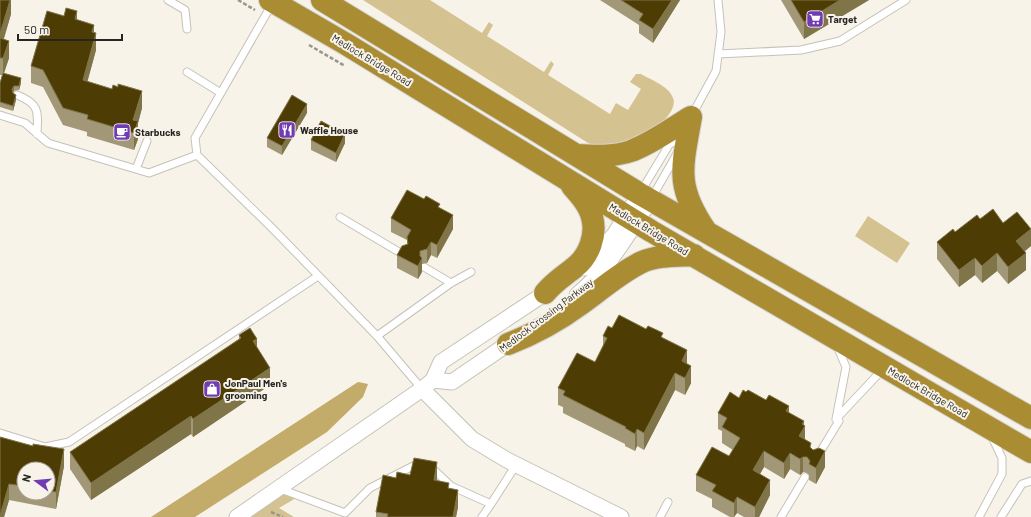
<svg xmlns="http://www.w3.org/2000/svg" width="1031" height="517" font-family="Barlow,sans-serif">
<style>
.green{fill:#d5c291}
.forest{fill:#c3ab6a}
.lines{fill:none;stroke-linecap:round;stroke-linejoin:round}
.lane-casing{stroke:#c5c2b9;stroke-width:9}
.street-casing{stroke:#c5c2b9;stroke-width:17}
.highway-casing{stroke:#d4d3d3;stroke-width:24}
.path{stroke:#99958f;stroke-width:2.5;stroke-dasharray:4 2;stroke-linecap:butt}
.lane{stroke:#fff;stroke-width:7}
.street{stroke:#fff;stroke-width:15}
.highway{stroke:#aa8c33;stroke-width:22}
.wall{fill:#a29877;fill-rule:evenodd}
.shaded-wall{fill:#807449}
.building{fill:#4d3d05;stroke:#807449}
.labels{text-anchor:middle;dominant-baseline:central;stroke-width:4;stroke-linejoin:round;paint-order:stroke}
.poi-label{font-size:10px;font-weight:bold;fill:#272522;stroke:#f7f3e9;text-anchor:start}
.street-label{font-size:10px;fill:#272522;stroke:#f7f3e9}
</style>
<rect width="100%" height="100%" fill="#f7f3e9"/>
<!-- green -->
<path class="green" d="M363,0H430L482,33L489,22L493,25L487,36L544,72L551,61L554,64L548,75L610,114L616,103L628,110L641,89L630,82L636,74H641C651,80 669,86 673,98C680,114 639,145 625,148C615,150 596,146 588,143Z
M868,216L910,243L897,263L855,236Z
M284,494L296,498L279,508L294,517H249Z"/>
<!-- forest -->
<path class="forest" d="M358,382L368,384L363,397L327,432L195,517H151Z"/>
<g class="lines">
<defs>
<path id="lane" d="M168,0L185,10L187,29
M272,4L195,138L197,155L272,228L377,336L422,389
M718,54L801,50L840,41L906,0
M187,72L221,93
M17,95C40,104 38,112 37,134
M0,115L25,123L48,143L149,173L197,155
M692,115L716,71L721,32L718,0
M136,169L147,141
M640,193L669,145L678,138L682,133
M651,199L678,152
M340,217L404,255
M424,267L451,283
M377,336L451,283L471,272
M836,419L846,367L837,346
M836,419L884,368
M0,433L45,447L69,442L318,276
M817,457L839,421
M431,467L451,486L491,504L516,465
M278,488L345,513L370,488L419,463
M482,517L491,504
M660,517L668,502
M781,517L805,477
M979,517L1002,474V458L992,437
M1001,517L1022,484L1031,481"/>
<path id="street" d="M585,268L614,235L640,194
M577,295C611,267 626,235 651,200
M433,380L452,382L515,339
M422,389L472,439L507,460L621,517
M237,517L422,389L433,380L441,362L553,288"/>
<path id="highway" d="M270,0L346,44L651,231L1031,452
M322,0L640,194L1031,418
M691,117C682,168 675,186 706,231
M576,155C593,156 614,157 631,151C652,143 671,129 691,117
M545,293C554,282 564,276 575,267C589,256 597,235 592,217C589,205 580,195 572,186
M508,344C534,334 558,321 581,304C601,290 619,273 642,262C657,255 677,256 694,255"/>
</defs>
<!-- lane casing -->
<use href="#lane" class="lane-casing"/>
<!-- street casing -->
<use href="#street" class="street-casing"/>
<!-- highway casing -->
<use href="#highway" class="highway-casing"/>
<!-- path -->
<path class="path" d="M238,0L255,10
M309,45L345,66
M271,512L283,517"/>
<!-- lane -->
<use href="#lane" class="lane"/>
<!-- street -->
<use href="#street" class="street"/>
<!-- highway -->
<use href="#highway" class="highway"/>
</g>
<!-- wall -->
<path class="wall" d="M0,0H11V14L4,39L9,58L4,73L21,83L19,90L14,91L13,93L16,100L13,111L0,107V83L2,75H0Z
M600,0H680L653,43L639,33V25Z
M781,0H869L804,39Z
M77,20L94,33L96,50L87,82L142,108L138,123V139L134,150L87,136V132L63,125L43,87L31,83V66Z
M307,113L282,155L267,147V138Z
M311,140L345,143L336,162L311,150Z
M440,208L453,229L437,258L431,255L427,263L422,264V272L418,279L397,268V255L407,244V240L391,232V218Z
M980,219L1031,229V246L1025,251L1026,270L1008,284L997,271L982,283L975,275L959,287L937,259V242Z
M612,328L663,338L687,364L691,383L685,395L675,390L644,450L637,446L635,451L625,446V444L563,413V407L558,405V388L595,362L603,346V336Z
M239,335L257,347L270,385L193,437L191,434L91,500L70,469V452L239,339Z
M739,398L789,413L804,425L805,440L825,467L816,484L809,480V475L807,473L803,472L800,475L790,469L784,479L764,467L760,474L770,495L759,517H744L737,513L734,517H730L712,507V499L696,491V475L729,456L733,450L722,443V431L718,429V413Z
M0,437L64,466L56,509L9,500L4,517H0ZM24,469H48V493H24Z
M410,475L437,480L449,488L458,507L456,517H376V512L396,478Z"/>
<!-- shaded-wall -->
<path class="shaded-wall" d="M10,0H11V14L0,51V34Z
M672,0H680L653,43V29Z
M840,0H869L804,39V22Z
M77,11V29L75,19Z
M94,25V41L96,33V50L83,98V80L92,32Z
M9,41V58L3,76V58Z
M21,78V83L19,90V86Z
M14,86V91L12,93V89Z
M142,91V108L138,123V139L134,150V133L133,120Z
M16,95V100L13,111V106Z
M307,104V113L282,155V146Z
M345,134V143L336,162V153Z
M453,215V229L437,258V245Z
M1031,229V246L1016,258V241Z
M431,242V255L427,263V249Z
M420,251V262L422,258V272L418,279V266Z
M997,253V271L982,283V266Z
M1026,253V270L1008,284V267Z
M975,258V275L959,287V270Z
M257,339V356L253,341Z
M687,350V368L682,361Z
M691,366V383L685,395V378Z
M270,368V385L193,437V419Z
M675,373V390L644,450V433Z
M789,406V422L786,411Z
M191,416V434L91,500V483Z
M804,421V429L805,426V442L799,436L802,424Z
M637,429V446L635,451V434Z
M64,449V466L56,509V492Z
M764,451V467L753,486V470Z
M825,451V467L816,484V468Z
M790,453V469L784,479V463Z
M803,457V472L800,475V459Z
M437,462V480L434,497V480Z
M770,480V495L759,517H755V507Z
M9,484V500L4,517H0Z
M458,490V507L456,517H453Z
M737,497V513L734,517V503Z"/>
<!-- building -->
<path class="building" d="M0,0H10L0,34Z
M621,0H672L653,29L639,20L643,14Z
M791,0H840L804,22Z
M66,8L77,11L75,19L94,25L92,32L96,33L83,80L112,89L113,85L118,87V84L142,91L133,120L138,121L134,133L87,119L88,115L63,108L43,70L31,66L47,11L64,16Z
M0,38L9,41L3,58H0Z
M3,73L21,78L19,86H14L12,89L13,93L16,95L13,106L0,102V83Z
M292,95L307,104L282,146L267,138Z
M321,121L345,134L336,153L311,140Z
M407,190L424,199L426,196L440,204L438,207L453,215L437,245L431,242L427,249L420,251V256L422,258L418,266L397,255L402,246L408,244L407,237L411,230L391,218Z
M993,209L1003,223L1017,212L1031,229L1016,241L1026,253L1008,267L997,253L982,266L975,258L959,270L937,242L953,229L955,232L977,215L980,219Z
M619,315L646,329L648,326L663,333L661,337L687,350L682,361L691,366L685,378L675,373L644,433L637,429L635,434L625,428L626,427L563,395L565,391L558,388L577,353L595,362L607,338L603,336L608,326L612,328Z
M250,328L257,339L253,341L270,368L193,419L191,416L91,483L70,452L241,338L239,335Z
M743,390L746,392L748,390L766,400L769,395L789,406L786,411L804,421L802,424L805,426L799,436L811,443L810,447L813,450L819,448L825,451L816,468L809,464L810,461L807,457H803L800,459L790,453L784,463L764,451L753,470L770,480L755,507L737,497L734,503L712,491L716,485L696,475L712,447L729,456L740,438L722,427L727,418L718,413L730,392L739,398Z
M0,437L33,446V444L64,449L56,492L48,491V469H24V486L9,484L0,516Z
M414,458L437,462L434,480L449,483L448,488L458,490L453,517H387L388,514L376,512L383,475L396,478L397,472L410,475Z"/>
<!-- icons -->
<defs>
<symbol id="supermarket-square" viewBox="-11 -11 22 22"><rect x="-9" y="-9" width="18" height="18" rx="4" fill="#713cb3" stroke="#f7f3e9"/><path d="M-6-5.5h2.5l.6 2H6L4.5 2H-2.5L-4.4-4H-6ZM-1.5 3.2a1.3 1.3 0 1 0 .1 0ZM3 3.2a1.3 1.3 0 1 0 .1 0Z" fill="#fff"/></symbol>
<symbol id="restaurant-square" viewBox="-11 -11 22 22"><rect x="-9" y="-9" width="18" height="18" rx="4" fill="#713cb3" stroke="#f7f3e9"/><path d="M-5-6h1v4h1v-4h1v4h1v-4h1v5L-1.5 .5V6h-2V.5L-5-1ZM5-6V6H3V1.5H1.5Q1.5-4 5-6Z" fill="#fff"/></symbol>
<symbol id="cafe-square" viewBox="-11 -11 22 22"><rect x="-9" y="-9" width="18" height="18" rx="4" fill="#713cb3" stroke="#f7f3e9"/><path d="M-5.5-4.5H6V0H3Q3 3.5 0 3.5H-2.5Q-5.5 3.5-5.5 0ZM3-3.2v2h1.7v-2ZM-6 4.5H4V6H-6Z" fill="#fff"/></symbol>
<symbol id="shop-square" viewBox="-11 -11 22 22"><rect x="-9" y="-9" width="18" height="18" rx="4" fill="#713cb3" stroke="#f7f3e9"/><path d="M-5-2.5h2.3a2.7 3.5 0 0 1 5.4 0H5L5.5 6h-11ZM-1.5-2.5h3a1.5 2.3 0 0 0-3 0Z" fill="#fff"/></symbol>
</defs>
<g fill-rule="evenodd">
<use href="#supermarket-square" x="805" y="9" width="20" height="20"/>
<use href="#restaurant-square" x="277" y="120" width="20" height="20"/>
<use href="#cafe-square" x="112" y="122" width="20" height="20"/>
<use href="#shop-square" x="202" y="379" width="20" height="20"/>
</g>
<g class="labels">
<!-- poi labels -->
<g class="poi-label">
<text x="828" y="19">Target</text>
<text x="300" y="130">Waffle House</text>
<text x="135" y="132">Starbucks</text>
<text x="225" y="383">JonPaul Men's<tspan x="225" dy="12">grooming</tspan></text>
</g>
<!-- street labels -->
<g class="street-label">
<text transform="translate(372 60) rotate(31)">Medlock Bridge Road</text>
<text transform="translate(649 229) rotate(31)">Medlock Bridge Road</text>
<text transform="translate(546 315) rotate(-37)">Medlock Crossing Parkway</text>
<text transform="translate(928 392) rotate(30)">Medlock Bridge Road</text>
</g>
</g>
<!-- north arrow -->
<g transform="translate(36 481) rotate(286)"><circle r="19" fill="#f7f3e9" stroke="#a4a199"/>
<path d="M0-3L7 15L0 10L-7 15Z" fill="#713cb3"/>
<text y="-6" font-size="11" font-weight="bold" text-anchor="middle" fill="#272522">N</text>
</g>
<!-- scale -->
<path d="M18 34v6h104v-6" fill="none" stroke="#272522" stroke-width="2"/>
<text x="24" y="34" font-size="12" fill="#272522" stroke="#f7f3e9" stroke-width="3" paint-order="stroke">50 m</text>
</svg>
